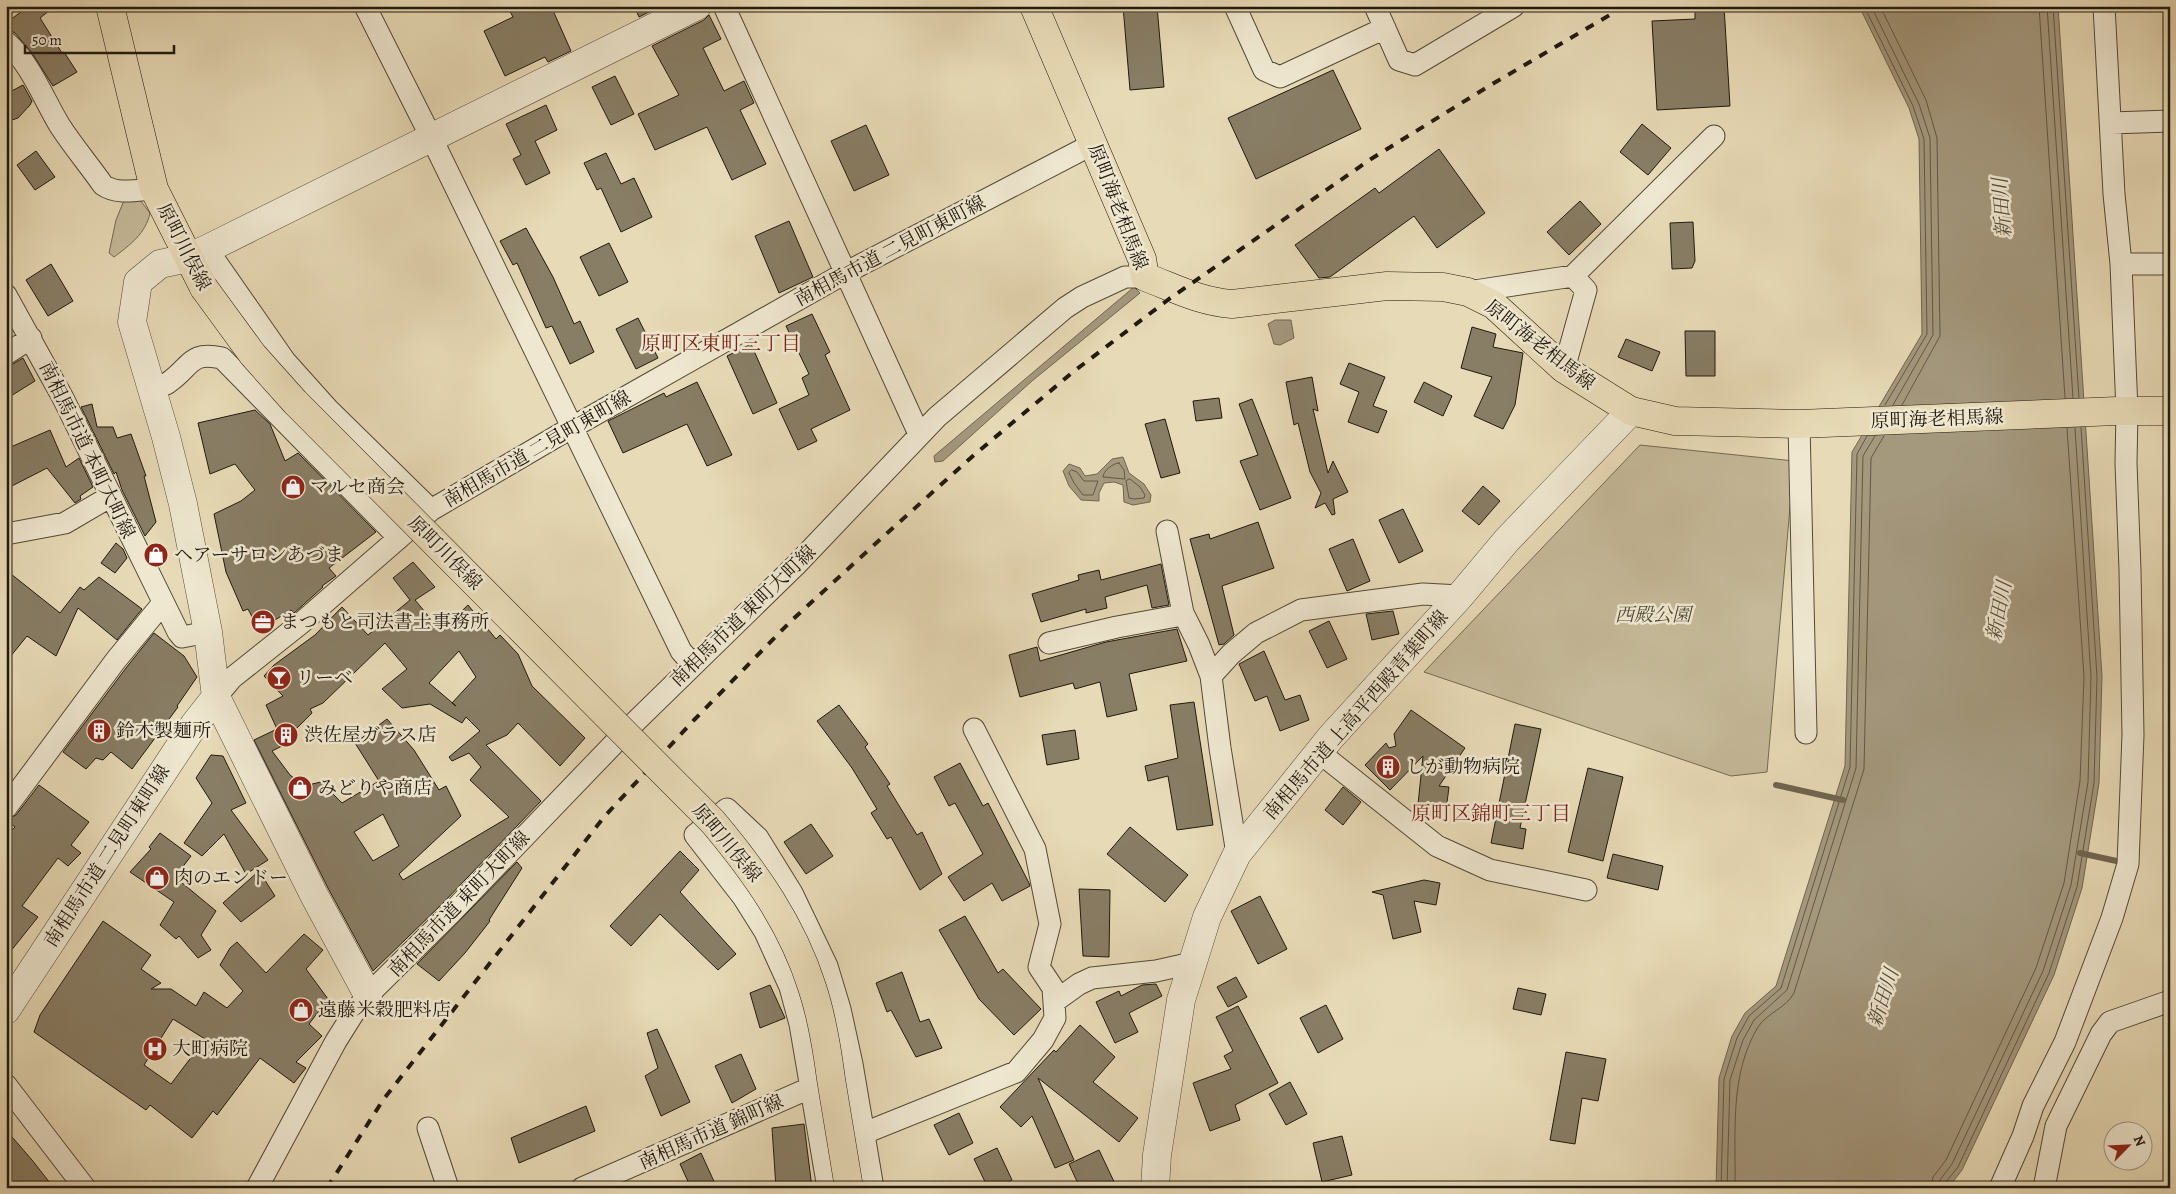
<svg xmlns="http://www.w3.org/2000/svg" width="2176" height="1194" font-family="Alegreya,'Noto Serif JP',serif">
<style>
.green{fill:#c5b999;stroke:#736953}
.water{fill:#a4987d;stroke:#706550}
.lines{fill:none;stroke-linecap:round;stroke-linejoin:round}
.shore{stroke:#625845;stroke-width:1}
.stream{stroke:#706550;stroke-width:6}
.building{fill:#887d65;stroke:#21190d;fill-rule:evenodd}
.minor-casing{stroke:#524937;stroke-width:23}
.tertiary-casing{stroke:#524937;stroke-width:29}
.primary-casing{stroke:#21190d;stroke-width:29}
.minor{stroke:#efe7d0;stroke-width:21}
.tertiary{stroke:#efe7d0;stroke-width:28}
.primary{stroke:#e7dab6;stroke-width:28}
.rail{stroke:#21190d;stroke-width:4;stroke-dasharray:9 9;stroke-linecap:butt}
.primary-bridge-casing{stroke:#21190d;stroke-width:29;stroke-linecap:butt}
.primary-bridge{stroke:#e7dab6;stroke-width:28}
.labels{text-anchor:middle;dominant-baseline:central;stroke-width:5;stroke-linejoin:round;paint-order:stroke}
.street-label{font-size:19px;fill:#21190d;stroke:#efe7d0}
.poi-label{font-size:19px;fill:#21190d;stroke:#efe7d0;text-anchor:start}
.park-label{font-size:19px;font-style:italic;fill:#524937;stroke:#efe7d0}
.water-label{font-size:20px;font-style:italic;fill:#554c3a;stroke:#efe7d0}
.neighbourhood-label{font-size:20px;fill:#7a1f14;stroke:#efe7d0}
</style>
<rect width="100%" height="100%" fill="#e7dab6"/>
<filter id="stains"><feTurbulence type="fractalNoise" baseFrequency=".004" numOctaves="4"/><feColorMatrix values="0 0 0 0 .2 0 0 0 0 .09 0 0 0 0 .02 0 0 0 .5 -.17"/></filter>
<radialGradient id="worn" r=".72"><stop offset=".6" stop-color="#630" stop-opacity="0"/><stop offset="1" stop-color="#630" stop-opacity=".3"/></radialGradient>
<!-- green -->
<path class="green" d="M137,196L150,213C146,233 130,245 114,257L109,253L116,220L125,198Z
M1640,445L1794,461L1767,772L1731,776L1424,672Z"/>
<!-- water -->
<path class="water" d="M1859,6H2058L2102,676L2099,783L2082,888L2054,975L1962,1170L1948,1188H1716L1719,1078L1732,1036L1745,1013L1776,986L1845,766L1852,452L1922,334L1919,139L1909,108Z
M1134,287L1140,293L1032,381L943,461L935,462L934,456Z
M1275,320H1291L1294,338L1280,345L1274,344L1268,324Z
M1123,457L1129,473L1144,484L1151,495L1150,502L1133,505L1124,502L1123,485L1114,482L1104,483L1099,493V501L1081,500L1069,486L1063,471L1069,464L1080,468L1085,476L1097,474L1112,459Z"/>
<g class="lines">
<!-- shore -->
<path class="shore" d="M1864,6L1913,106L1924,139L1927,334L1885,405
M1871,6L1919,104L1930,138L1933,335L1893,405
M1880,6L1926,100L1937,138L1940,336L1902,405
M2039,6L2065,398
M2047,6L2073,398
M2053,6L2079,398
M1119,463L1124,470L1125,479L1103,477C1103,471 1113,463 1119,463Z
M1072,470L1077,472L1084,481H1098L1093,495H1083L1074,483L1069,473Z
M1130,479L1140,487L1145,495L1144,498L1134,499L1129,498L1126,481Z
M1721,1188L1724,1079L1737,1038L1749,1016L1781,988L1850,767L1857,454L1867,436
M1727,1188L1730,1080L1743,1040L1754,1020L1787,990L1856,768L1863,456L1875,436
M1735,1188C1736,1134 1729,1075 1758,1027C1767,1013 1786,1008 1794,993L1864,769L1871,458L1884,436
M1931,1188L1933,1177L1946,1160L2036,968L2064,883L2080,781L2084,677L2067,428
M1938,1188L1940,1180L1952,1164L2043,971L2071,885L2088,782L2091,677L2075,428
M1944,1188L1945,1183L1958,1167L2049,973L2077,887L2094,783L2097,677L2081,427"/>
<!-- stream -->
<path class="stream" d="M1776,785L1843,800
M2080,853L2121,862"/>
</g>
<!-- building -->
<path class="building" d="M29,6H55L40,18L62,53L64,52L77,72L53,86L32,53L15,33L6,28V23Z
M507,6H551L571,51L548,62L545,57L505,76L484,31L513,17Z
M634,6H661L639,17Z
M1123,6H1157L1164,87L1130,90Z
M1695,6H1724L1730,106L1657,110L1652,21L1695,19Z
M709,15L721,39L703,48L724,91L744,81L754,103L740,110L766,164L732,180L707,127L655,150L638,114L679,95L652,46L704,20Z
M1333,70L1361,129L1256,179L1228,118Z
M615,76L634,114L611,125L592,87Z
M23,85L32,101L30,105L18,118L6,122V94Z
M546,105L557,130L535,141L550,173L526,185L513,159L521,155L506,124Z
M1642,124L1671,148L1648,175L1620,152Z
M866,125L889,175L854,191L831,141Z
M1439,149L1485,213L1437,248L1414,216L1330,277L1319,278L1295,245L1375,188L1379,193Z
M36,151L55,177L35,190L17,165Z
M606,153L621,184L634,178L652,217L621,232L601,188L597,190L584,163Z
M1580,201L1601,224L1569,255L1547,232Z
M789,221L813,277L779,293L755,236Z
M1693,222L1695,261L1692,268L1672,269L1670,223Z
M526,228L553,277L574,324L580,321L594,352L570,364L552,326L546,328L517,263L513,265L500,241Z
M609,243L628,282L599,296L580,257Z
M51,264L73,301L48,316L26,280Z
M812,314L830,352L825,355L850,410L811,429L817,441L798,450L779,409L809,395L802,378L809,374L786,326Z
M638,318L658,358L636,369L616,329Z
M1472,327L1496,334L1493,347L1523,353L1515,405L1503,429L1474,416L1492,377L1461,368Z
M1685,331H1715V376H1686Z
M1626,339L1660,352L1652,371L1618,357Z
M751,344L777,403L753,414L727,356Z
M23,358L35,381L6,399V368Z
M1349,363L1385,377L1373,406L1387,411L1378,433L1348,422L1359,392L1340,384Z
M1312,377L1318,411L1313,409L1328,473L1333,461L1348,492L1333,499L1335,514L1332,515L1325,503L1315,508L1321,493L1310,472L1298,423L1294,425L1286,382Z
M697,382L732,455L707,466L687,424L623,453L608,421L664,393L666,397Z
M1424,382L1452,396L1443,416L1414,402Z
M1219,398L1222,418L1196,421L1193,401Z
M1252,399L1291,498L1260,510L1240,461L1258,455L1239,404Z
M92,404L97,427H113L117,438L131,434L146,476H144L156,522L145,536L122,490L116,472L114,474L81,407Z
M255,410L270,424L285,461L298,453L376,532L329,568L336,576L322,586L323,587L294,613L291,610L259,630L248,609L243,611L226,572L214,514L241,501L255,490L235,464L210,474L198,423Z
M1165,419L1180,473L1161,478L1145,424Z
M50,430L66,467L79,458L93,487L80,496L81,499L75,503L47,468L6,489V449Z
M1483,486L1500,501L1479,525L1462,511Z
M1403,509L1423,551L1399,563L1379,520Z
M1258,522L1274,568L1222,586L1234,635L1224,644L1219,645L1190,539L1209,534L1210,539Z
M1353,539L1370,581L1347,591L1329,549Z
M116,543L123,549L127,558L115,573L101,563Z
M413,562L435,587L415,600L441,631L468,605L496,639L500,635L518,654L532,686L585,738L560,766L518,723L507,735L486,745L541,801L442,904L373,971L328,888L254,740L277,729L266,705L283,696L264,676L274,665L315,635L342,607L368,635L410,600L393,578ZM385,643L407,669L382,689L402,708L430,704L462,723L466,717L480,731L449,757L452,761L469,753L481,767L470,780L509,817L403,880L399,874L461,816L446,786L439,790L414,750L387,719L355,743L379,781L342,803L327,788L325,781L304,786L290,775L272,751L286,744L284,741L312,713L310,709L323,703ZM459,651L476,677L452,703L456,706L429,683ZM383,814L399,846L373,861L354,832Z
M1161,564L1169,605L1152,608L1147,585L1105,597L1107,608L1086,613V609L1041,622L1032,594L1079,580L1078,575L1099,570L1101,580Z
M6,570L60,613L80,587L84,590L99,577L142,609L117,640L78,608L56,656L27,636L6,662Z
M1393,611L1399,634L1372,640L1366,614Z
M1329,621L1347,659L1327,668L1309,631Z
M1177,629L1187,661L1129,674L1137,710L1107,717L1100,682L1075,689L1073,683L1020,697L1009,655L1037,647L1040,661L1106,642Z
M154,633L184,656L197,677L177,706L178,707L132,769L111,752L103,760L96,758L86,769L63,752L126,668Z
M1264,651L1285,700L1300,695L1309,720L1280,731L1267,696L1255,701L1239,664Z
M1194,702L1213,825L1177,830L1168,776L1148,781L1145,766L1178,758L1170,705Z
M839,705L868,744L865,747L890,784L887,786L917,835L922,832L942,874L920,890L891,837L887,839L871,813L877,809L852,768L817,721Z
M1411,710L1465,748L1439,786L1449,787L1445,818L1417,814L1423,756L1390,790L1365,765L1386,743L1389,748L1396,746L1394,734Z
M1515,724L1541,729L1520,828L1526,829L1523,849L1491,843Z
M1075,730L1079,759L1047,765L1042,735Z
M211,755L223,756L246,803L231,810L268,860L246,874L224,834L202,856L184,843L212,803L196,778Z
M960,763L983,806L988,803L1029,883L1030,886L1002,901L992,883L964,901L948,877L983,854L955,803L949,806L934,777Z
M1588,768L1623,777L1603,861L1568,852Z
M39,785L89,822L71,845L81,853L68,866L58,858L22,906L38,917L6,957V836L15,827L6,820L16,815Z
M1343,787L1361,802L1343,825L1325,810Z
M811,824L833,856L806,874L784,842Z
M1130,827L1188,875L1165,902L1107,854Z
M160,833L191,856L175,877L216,911L201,935L211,950L198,958L179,936L176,939L160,925L174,902L130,872L151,849L149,847Z
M680,851L699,870L680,892L736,954L718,970L660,914L631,946L610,926Z
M1613,854L1663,866L1658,890L1607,878Z
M517,862L522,868L489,920L490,921L465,953L439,981L417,964Z
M259,871L275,896L241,922L223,903Z
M1424,880L1440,883L1436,905L1414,901L1421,932L1393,939L1383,895L1372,892Z
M1079,889L1110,890L1109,957L1083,956Z
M1260,896L1287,949L1258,964L1231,911Z
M965,916L998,973L1003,969L1041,1009L1014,1035L979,999L939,930Z
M103,921L151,955L141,969L161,983L151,989H171L196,1006L204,992L227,1008L243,991L220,965L230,948L237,942L266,973L304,934L323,950L306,969L328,999L309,1024L322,1036L296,1062L306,1068L294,1083L260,1058L217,1115L213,1111L192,1138L150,1105L146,1110L34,1032L40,1015ZM173,1019L205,1039L171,1084L144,1065Z
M902,972L920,1022L929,1019L942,1048L916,1057L891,1010L887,1012L876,983Z
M1236,977L1247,997L1228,1007L1217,987Z
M1156,984L1162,996L1129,1013L1138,1032L1115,1043L1096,1002L1119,991L1121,996L1142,985Z
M770,985L785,1018L760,1028L750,993Z
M1518,988L1546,994L1541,1015L1513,1009Z
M1326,1005L1343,1039L1318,1053L1300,1018Z
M1238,1006L1278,1083L1235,1105L1240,1120L1210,1131L1193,1083L1231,1069L1224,1056L1233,1051L1216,1017Z
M1080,1025L1115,1057L1093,1082L1138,1118L1119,1142L1038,1078L1074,1160L1055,1168L1032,1116L1021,1127L1000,1107L1054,1050L1056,1052Z
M657,1029L690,1102L661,1116L645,1076L658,1068L647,1033Z
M1566,1052L1606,1059L1598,1101L1582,1098L1575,1144L1550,1140Z
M741,1054L756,1089L732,1103L715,1066Z
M1290,1082L1307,1114L1286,1125L1269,1094Z
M586,1106L595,1131L519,1163L511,1138Z
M959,1113L973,1143L949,1155L934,1125Z
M804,1124L812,1188H776L772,1128Z
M6,1130L32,1160L54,1188H6Z
M1342,1136L1352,1175L1322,1182L1313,1143Z
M997,1148L1012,1180L996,1188H988L974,1159Z
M1099,1150L1117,1188H1080L1069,1164Z
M701,1153L717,1188H691L680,1164Z"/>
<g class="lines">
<defs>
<path id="minor" d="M365,6L431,137L681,651L693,665
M724,6L919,434
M1235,6L1264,70L1280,77L1385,28
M1375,6L1399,60L1415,65L1514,6
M2104,6L2114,194L2121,264
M6,42C31,64 43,98 60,126C73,146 89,165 103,185C117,195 138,190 154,189
M2111,123L2170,121
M207,249L285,361L328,409L431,510
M1468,292L1573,276
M6,295L63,398L178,632L182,637L208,632
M6,354L31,338
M1564,369L1586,290L1573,276L1714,136
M151,389C156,387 165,386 169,382C192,366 189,351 222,358L399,538
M1799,424L1806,733
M1167,531L1183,613L1199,645L1211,676L1220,748L1237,854
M6,534L65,523L111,496
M1049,643L1117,627L1177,616L1183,613
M1211,676L1231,654L1256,633L1301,610L1423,594L1460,596
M216,697L232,678L300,624L431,510L564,432L845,273L1093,144
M1320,753L1437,846L1490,870L1586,890
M6,808L116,660L163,603
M1054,1002L1079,984L1092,978L1156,971L1192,963
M6,1085L85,1188
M428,1128L448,1188
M857,1136L1016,1072L1043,1040L1055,1018L1053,988L1039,967L1050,924L1035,849L974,729
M257,1188L336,1041L353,1014L368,995L451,913L630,727L796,565L937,417L1065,308L1082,297L1125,277H1145
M582,1188L812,1087
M828,1188L800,1024L790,987L765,932L743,897L695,835L727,809L758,838L792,893L827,966L840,1009L852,1064L873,1188
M2000,1188L2023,1136L2033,1106L2065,1042L2112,918L2128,864L2133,735L2130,570L2126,463L2127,411L2121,264H2170
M2044,1188L2056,1126L2101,1034L2110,1022L2170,1001"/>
<path id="tertiary" d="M368,995L314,895L216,697L208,632L183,504L166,437L132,322L138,282L160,264L188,258L207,249L697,6
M6,1010L194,725L216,697
M1155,1188L1157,1155L1181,1000L1207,917L1237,854L1331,737L1460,596L1507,540L1631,411"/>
<path id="primary" d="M110,6L154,189L204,288
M1034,6L1142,259L1145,277C1175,288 1198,301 1232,304L1387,286L1443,287L1468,292L1494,305L1564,369L1631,411L1675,421L1799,424L2117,411H2170"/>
</defs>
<!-- minor casing -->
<use href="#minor" class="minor-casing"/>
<!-- tertiary casing -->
<use href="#tertiary" class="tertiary-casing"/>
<!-- primary casing -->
<use href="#primary" class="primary-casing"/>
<!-- minor -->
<use href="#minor" class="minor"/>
<!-- tertiary -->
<use href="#tertiary" class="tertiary"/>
<!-- primary -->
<use href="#primary" class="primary"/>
<!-- rail -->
<path class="rail" d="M327,1188L383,1100L604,817L694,720L791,621L885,535L974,455L1073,372L1169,299L1371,159L1489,86L1625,6"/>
<defs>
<path id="primary-bridge" d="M204,288L253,355L295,402L713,822C755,872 792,924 812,987C822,1017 827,1048 831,1079C837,1115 843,1152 849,1188"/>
</defs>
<!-- primary-bridge casing -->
<use href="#primary-bridge" class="primary-bridge-casing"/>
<!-- primary-bridge -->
<use href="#primary-bridge" class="primary-bridge"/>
</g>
<!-- icons -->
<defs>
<symbol id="shop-disc" viewBox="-11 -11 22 22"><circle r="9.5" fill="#8f2418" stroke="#efe7d0"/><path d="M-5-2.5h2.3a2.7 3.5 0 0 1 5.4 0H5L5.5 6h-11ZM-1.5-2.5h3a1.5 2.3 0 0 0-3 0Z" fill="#fff"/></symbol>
<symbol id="office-disc" viewBox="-11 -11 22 22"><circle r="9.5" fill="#8f2418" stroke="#efe7d0"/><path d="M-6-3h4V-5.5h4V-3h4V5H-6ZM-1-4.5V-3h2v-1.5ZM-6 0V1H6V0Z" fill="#fff"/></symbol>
<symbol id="bar-disc" viewBox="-11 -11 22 22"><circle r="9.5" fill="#8f2418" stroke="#efe7d0"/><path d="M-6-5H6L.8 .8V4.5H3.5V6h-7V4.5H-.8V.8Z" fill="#fff"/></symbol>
<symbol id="building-disc" viewBox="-11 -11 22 22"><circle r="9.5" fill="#8f2418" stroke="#efe7d0"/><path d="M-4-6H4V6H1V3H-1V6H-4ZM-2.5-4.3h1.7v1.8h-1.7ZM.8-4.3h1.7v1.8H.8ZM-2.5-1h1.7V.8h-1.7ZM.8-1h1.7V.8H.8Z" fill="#fff"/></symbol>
<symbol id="hospital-disc" viewBox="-11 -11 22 22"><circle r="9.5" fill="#8f2418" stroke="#efe7d0"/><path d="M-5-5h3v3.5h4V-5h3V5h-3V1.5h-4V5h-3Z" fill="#fff"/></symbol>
</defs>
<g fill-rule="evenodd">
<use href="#shop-disc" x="279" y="473" width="28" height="28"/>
<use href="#shop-disc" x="142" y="541" width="28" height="28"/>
<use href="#office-disc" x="249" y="608" width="28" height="28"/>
<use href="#bar-disc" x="265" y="664" width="28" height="28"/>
<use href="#building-disc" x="85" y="717" width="28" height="28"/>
<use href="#building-disc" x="272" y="721" width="28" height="28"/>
<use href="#building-disc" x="1374" y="753" width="28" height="28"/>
<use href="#shop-disc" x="286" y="774" width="28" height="28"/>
<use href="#shop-disc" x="143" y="864" width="28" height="28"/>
<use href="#shop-disc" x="287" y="996" width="28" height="28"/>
<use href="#hospital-disc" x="141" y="1035" width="28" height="28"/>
</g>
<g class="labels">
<!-- street labels -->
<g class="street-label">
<text transform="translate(1118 207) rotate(69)">原町海老相馬線</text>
<text transform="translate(184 247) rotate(63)">原町川俣線</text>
<text transform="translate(890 251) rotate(-28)">南相馬市道 二見町東町線</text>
<text transform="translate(1540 345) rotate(38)">原町海老相馬線</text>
<text transform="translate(1937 419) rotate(-2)">原町海老相馬線</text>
<text transform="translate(537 449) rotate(-30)">南相馬市道 二見町東町線</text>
<text transform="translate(87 450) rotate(64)">南相馬市道 本町大町線</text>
<text transform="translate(445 553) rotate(45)">原町川俣線</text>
<text transform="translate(743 616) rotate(-44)">南相馬市道 東町大町線</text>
<text transform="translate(1356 715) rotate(-49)">南相馬市道 上高平西殿青葉町線</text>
<text transform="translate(727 843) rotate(50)">原町川俣線</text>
<text transform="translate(107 856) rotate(-57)">南相馬市道 二見町東町線</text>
<text transform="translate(459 904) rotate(-46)">南相馬市道 東町大町線</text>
<text transform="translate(711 1132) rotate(-24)">南相馬市道 錦町線</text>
</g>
<!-- poi labels -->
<g class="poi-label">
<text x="310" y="487">マルセ商会</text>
<text x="174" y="555">ヘアーサロンあづま</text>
<text x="280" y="622">まつもと司法書士事務所</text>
<text x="296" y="678">リーベ</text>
<text x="116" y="731">鈴木製麺所</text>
<text x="304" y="735">渋佐屋ガラス店</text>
<text x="1406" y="767">しが動物病院</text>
<text x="318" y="788">みどりや商店</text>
<text x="174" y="878">肉のエンドー</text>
<text x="318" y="1010">遠藤米穀肥料店</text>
<text x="172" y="1049">大町病院</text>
</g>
<!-- park labels -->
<g class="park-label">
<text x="1653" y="615">西殿公園</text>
</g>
<!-- water labels -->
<g class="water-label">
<text transform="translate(2002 208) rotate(-94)">新田川</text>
<text transform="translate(1999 611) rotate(-79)">新田川</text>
<text transform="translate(1883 998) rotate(-72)">新田川</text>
</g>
<!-- neighbourhood labels -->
<g class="neighbourhood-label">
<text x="721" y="343">原町区東町三丁目</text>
<text x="1491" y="813">原町区錦町三丁目</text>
</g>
</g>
<!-- margin -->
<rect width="2176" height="1194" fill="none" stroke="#e7dab6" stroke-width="25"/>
<rect x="8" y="8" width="2161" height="1179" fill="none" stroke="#21190d" stroke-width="2.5"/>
<rect x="12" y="12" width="2151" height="1169" fill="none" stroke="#21190d"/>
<!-- north arrow -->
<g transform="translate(2128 1146) rotate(66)"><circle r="24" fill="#efe7d0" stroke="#9d9582"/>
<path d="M0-4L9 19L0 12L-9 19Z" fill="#8f2418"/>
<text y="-8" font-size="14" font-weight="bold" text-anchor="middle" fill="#21190d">N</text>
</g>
<!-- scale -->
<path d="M25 45v8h149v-8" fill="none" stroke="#21190d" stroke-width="2.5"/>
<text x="32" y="45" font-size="15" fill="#21190d" stroke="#efe7d0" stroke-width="4" paint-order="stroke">50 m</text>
<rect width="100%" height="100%" filter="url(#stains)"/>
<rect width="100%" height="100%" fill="url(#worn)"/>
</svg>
